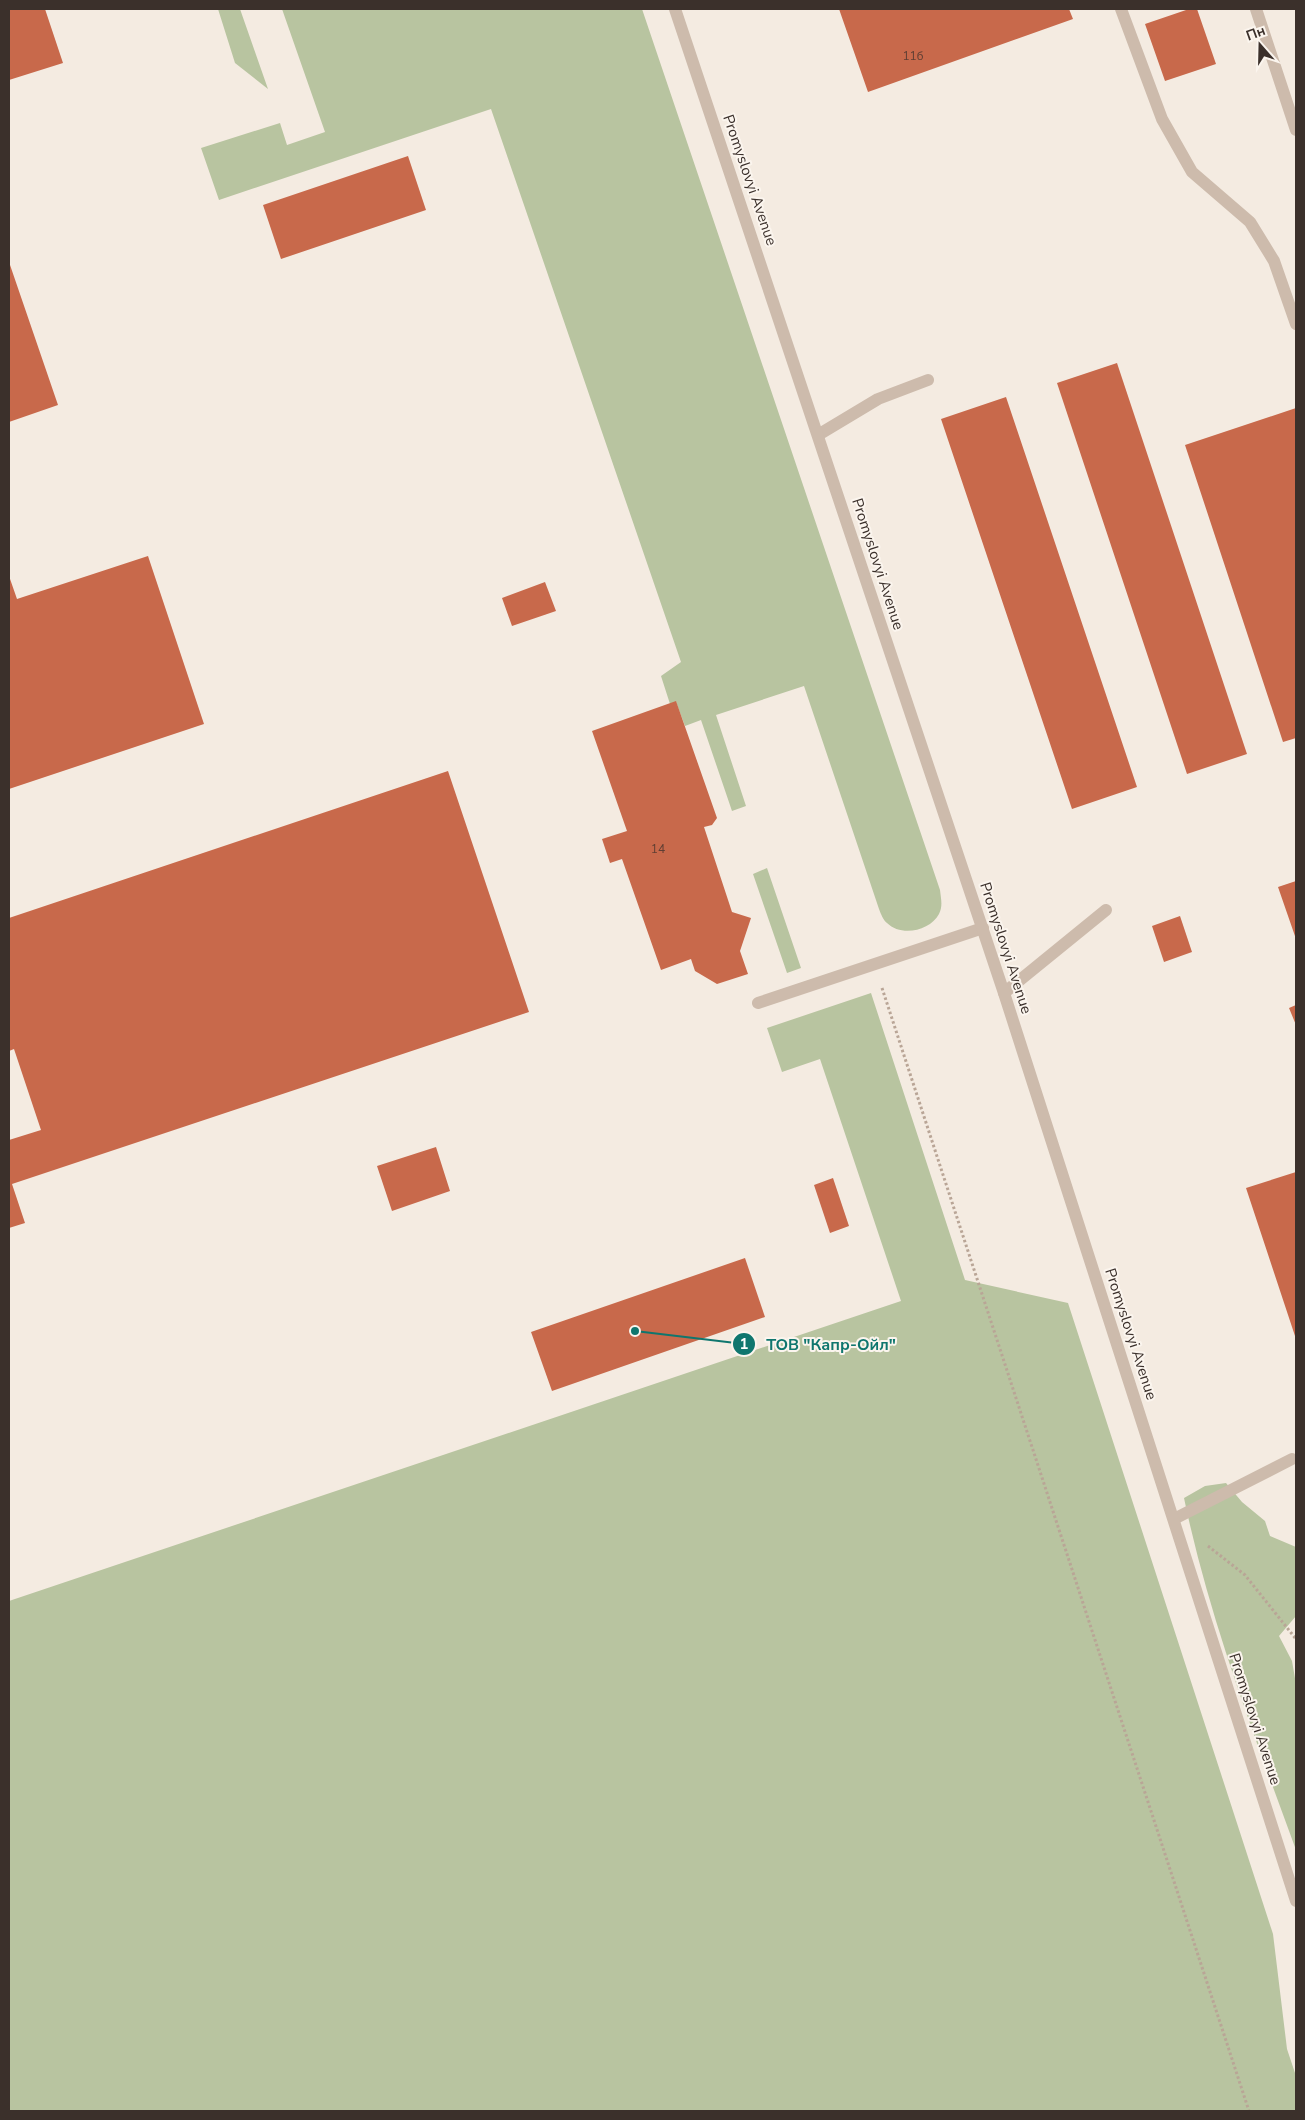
<svg xmlns="http://www.w3.org/2000/svg" width="1305" height="2120" font-family="'Nunito Sans',sans-serif">
<style>
.green{fill:#b8c4a0}
.building{fill:#c8694b}
.lines{fill:none;stroke-linecap:round;stroke-linejoin:round}
.path{stroke:#b9a596;stroke-width:3;stroke-dasharray:2.5 2.5;stroke-linecap:butt}
.lane{stroke:#cdbbac;stroke-width:12}
.street{stroke:#cdbbac;stroke-width:12}
.labels{text-anchor:middle;dominant-baseline:central;stroke-width:4;stroke-linejoin:round;paint-order:stroke}
.number-label{font-size:12px;fill:#5e3e33}
.street-label{font-size:15px;fill:#3b302b;stroke:#fbf5ee}
.leader{fill:none;stroke:#0f766e;stroke-width:2}
.callout-dot{fill:#0f766e;stroke:#fbf5ee;stroke-width:2}
.mark-label{font-size:15px;text-anchor:middle;font-weight:bold;fill:#fff}
.callout-label{font-size:16px;text-anchor:middle;font-weight:bold;fill:#0f766e;stroke:#fbf5ee;stroke-width:4;stroke-linejoin:round;paint-order:stroke}
</style>
<rect width="100%" height="100%" fill="#f4ebe1"/>
<!-- green -->
<path class="green" d="M218,9H240L268,89L235,63Z
M282,9H642L940,890C941,899 943,906 939,914C930,931 901,937 887,923C883,920 881,914 879,909L804,686L716,715L746,806L732,811L701,720L685,726L676,702L670,704L661,676L681,662L491,109L219,200L201,148L280,123L287,145L325,132Z
M767,868L801,968L787,973L753,874Z
M871,993L965,1280L1068,1303L1273,1934L1287,2049L1296,2076V2111H9V1601L901,1301L820,1059L782,1072L767,1028Z
M1226,1483L1242,1502L1265,1521L1270,1536L1296,1547V1616L1279,1636L1292,1661L1296,1684V1850C1254,1735 1209,1618 1184,1498L1205,1486Z"/>
<!-- building -->
<path class="building" d="M9,9H45L63,63L9,80Z
M839,9H1069L1073,19L868,92Z
M1189,9H1197L1216,64L1165,81L1145,24Z
M408,156L426,210L281,259L263,205Z
M9,262L58,405L9,422Z
M1117,363L1247,754L1187,774L1057,383Z
M1006,397L1137,787L1072,809L941,419Z
M1296,408V738L1283,742L1185,445Z
M148,556L204,724L9,789V576L17,599Z
M545,582L556,611L512,626L502,598Z
M676,701L717,818L712,825L704,827L732,912L751,918L740,951L748,974L717,984L695,971L691,959L661,970L622,859L610,863L602,839L627,831L592,731Z
M448,771L529,1012L12,1184L25,1223L9,1228V1140L41,1130L14,1049L9,1051V918Z
M1296,881V939L1278,887Z
M1180,916L1192,952L1164,962L1152,926Z
M1296,1005V1025L1289,1008Z
M436,1147L450,1191L392,1211L377,1166Z
M1296,1172V1339L1246,1188Z
M833,1178L849,1226L830,1233L814,1185Z
M745,1258L765,1317L552,1391L531,1332Z"/>
<g class="lines">
<!-- path -->
<path class="path" d="M882,988L1249,2111
M1208,1546L1245,1575L1296,1639"/>
<!-- lane -->
<path class="lane" d="M1121,9L1162,119L1192,172L1250,222L1274,261L1296,324
M1256,9L1296,130
M818,435L878,399L928,380
M1004,993L1106,910
M758,1003L983,928
M1174,1519L1292,1459"/>
<!-- street -->
<path class="street" d="M675,9L1004,993L1296,1901"/>
</g>
<g class="labels">
<!-- number labels -->
<g class="number-label">
<text x="913" y="56">11б</text>
<text x="658" y="849">14</text>
</g>
<!-- street labels -->
<g class="street-label">
<text transform="translate(750 180) rotate(71)">Promyslovyi Avenue</text>
<text transform="translate(878 564) rotate(72)">Promyslovyi Avenue</text>
<text transform="translate(1006 948) rotate(72)">Promyslovyi Avenue</text>
<text transform="translate(1131 1334) rotate(72)">Promyslovyi Avenue</text>
<text transform="translate(1255 1719) rotate(72)">Promyslovyi Avenue</text>
</g>
</g>
<!-- callouts -->
<path class="leader" d="M635 1331L744 1344"/>
<g class="callout-dot">
<circle cx="635" cy="1331" r="5"/>
<circle cx="744" cy="1344" r="12"/>
</g>
<g class="mark-label">
<text x="744" y="1349">1</text>
</g>
<g class="callout-label">
<text x="831" y="1350">ТОВ "Капр-Ойл"</text>
</g>
<!-- border -->
<rect width="1305" height="2120" fill="none" stroke="#3b302b" stroke-width="20"/>
<!-- north arrow -->
<g transform="translate(1260 45) rotate(340)" stroke="#fbf5ee" stroke-width="4" paint-order="stroke">
<path d="M0-4L9 19L0 12L-9 19Z" fill="#3b302b"/>
<text y="-8" font-size="14" font-weight="bold" text-anchor="middle" fill="#3b302b">Пн</text>
</g>
</svg>
